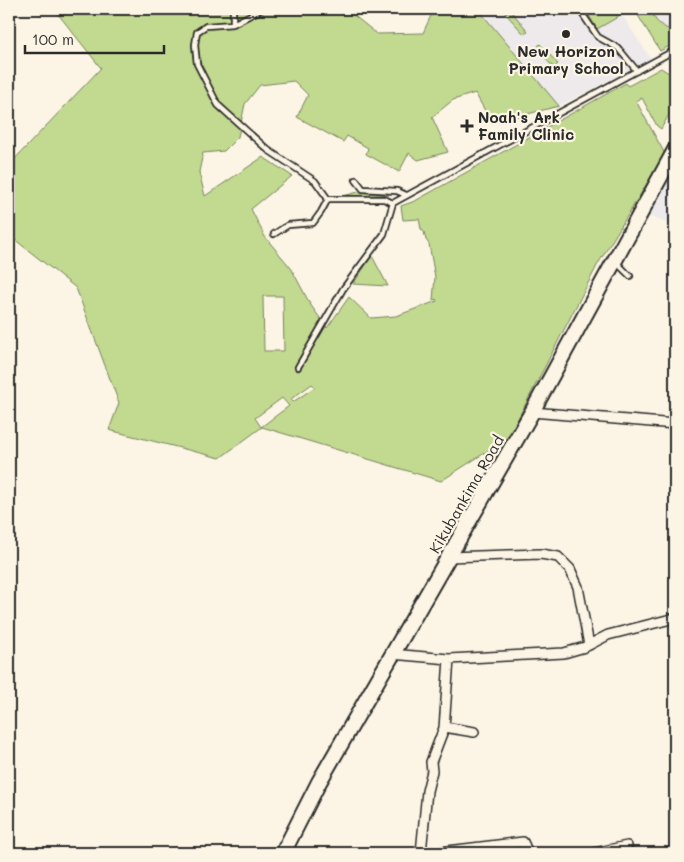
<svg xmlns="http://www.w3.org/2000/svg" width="684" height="862" font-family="Mali,sans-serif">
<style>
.built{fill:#eeeaeb}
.green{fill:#c2d990;stroke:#76825e;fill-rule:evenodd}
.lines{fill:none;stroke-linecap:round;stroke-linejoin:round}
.lane-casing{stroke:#2b2b2b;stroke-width:8}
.street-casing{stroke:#2b2b2b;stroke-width:12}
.secondary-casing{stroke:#2b2b2b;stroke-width:18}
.lane{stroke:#fcf5e5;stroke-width:4.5}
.street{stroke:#fcf5e5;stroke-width:9}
.secondary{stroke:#fcf5e5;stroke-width:14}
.poi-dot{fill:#2b2b2b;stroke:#fcf5e5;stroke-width:2}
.labels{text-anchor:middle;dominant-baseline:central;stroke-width:4.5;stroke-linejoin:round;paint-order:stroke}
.poi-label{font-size:15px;font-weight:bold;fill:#2b2b2b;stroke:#fcf5e5}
.street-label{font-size:15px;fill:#2b2b2b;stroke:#fcf5e5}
</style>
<rect width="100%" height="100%" fill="#fcf5e5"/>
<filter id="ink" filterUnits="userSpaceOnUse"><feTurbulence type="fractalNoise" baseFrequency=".02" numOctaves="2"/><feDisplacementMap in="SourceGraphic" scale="10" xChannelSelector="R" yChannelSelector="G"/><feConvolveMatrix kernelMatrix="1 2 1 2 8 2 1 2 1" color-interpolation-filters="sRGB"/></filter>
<g filter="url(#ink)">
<!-- built -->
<path class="built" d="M478,9H618L651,59L559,106Z
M634,9H675V43L660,51Z
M675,163V226L646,215Z"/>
<!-- green -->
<path class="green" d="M54,9H346L377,34L423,33L434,9H478L559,106L492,123L475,93L453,100L432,117L448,152L418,160L409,153L399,172L366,154L368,148L347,136L343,142L297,117L308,95L294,81L260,85L245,104L238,137L224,151L203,153L199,172L205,196L263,157L292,176L251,209L265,237L291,268L310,304L327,328L349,297L371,318L396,316L437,301L436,299L433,300L435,277L429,244L426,240L424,232L421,229L419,219L403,220L401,206L415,201L626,83L628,86L661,68L675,77V104L661,129L657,126L642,98L636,101L665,154L598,264L508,438L441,481L262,427L220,458L109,430L119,403L76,288L9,235V165L101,68ZM263,296H283L284,351H264ZM312,384L315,387L293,402L291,399ZM282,398L289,406L261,427L255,418Z
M585,9H613L618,17L597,29Z
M634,9H652C653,22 663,28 675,31V43L660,51Z
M510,10L528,31L524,34L505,13Z
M540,44L558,64L554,68L536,48Z
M358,192L389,195L343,196Z
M372,256L388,286L353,284Z"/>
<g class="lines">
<defs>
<path id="lane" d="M233,9V24
M262,9L233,24L206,26L197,32L195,45L197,64L218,105L268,150L315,181L328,199H384L393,203
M579,9L598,37L618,48L637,71
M356,180L363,189L397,191L406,195
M274,234L288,225L313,223L321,212L328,199
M617,263L630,276
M298,367L343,289L384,234L393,203L675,50"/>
<path id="street" d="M532,412L675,424
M448,557L541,554L558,557L570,569L578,587L589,645
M391,654L449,659L564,653L585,647L608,635L675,618
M444,727L474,732
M421,853L427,791L432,771L431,762L444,728L449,659
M431,853L523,842L528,853
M594,853L627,846"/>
<path id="secondary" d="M283,853L319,782L532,412L675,150"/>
</defs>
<!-- lane casing -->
<use href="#lane" class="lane-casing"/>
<!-- street casing -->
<use href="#street" class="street-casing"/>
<!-- secondary casing -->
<use href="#secondary" class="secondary-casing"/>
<!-- lane -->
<use href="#lane" class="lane"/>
<!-- street -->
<use href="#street" class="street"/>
<!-- secondary -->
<use href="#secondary" class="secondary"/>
</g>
</g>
<!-- markers -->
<g class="poi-dot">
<circle cx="566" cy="34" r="5"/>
<path d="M464.5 118.5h5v5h5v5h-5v5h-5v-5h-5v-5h5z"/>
</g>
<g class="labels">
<!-- poi labels -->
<g class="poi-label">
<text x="566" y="51">New Horizon<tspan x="566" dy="17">Primary School</tspan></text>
<text x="478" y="117" text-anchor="start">Noah's Ark<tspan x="478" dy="17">Family Clinic</tspan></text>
</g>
<!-- street labels -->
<g class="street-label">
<text transform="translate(466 494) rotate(-60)">Kikubankima Road</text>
</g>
</g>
<!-- margin -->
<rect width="684" height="862" fill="none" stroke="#fcf5e5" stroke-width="30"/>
<rect x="15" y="15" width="654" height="832" fill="none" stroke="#2b2b2b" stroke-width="2" filter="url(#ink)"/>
<!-- scale -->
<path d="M25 45v8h139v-8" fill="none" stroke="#2b2b2b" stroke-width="2.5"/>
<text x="32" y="45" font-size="15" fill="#2b2b2b" stroke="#fcf5e5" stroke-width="4" paint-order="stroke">100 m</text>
</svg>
